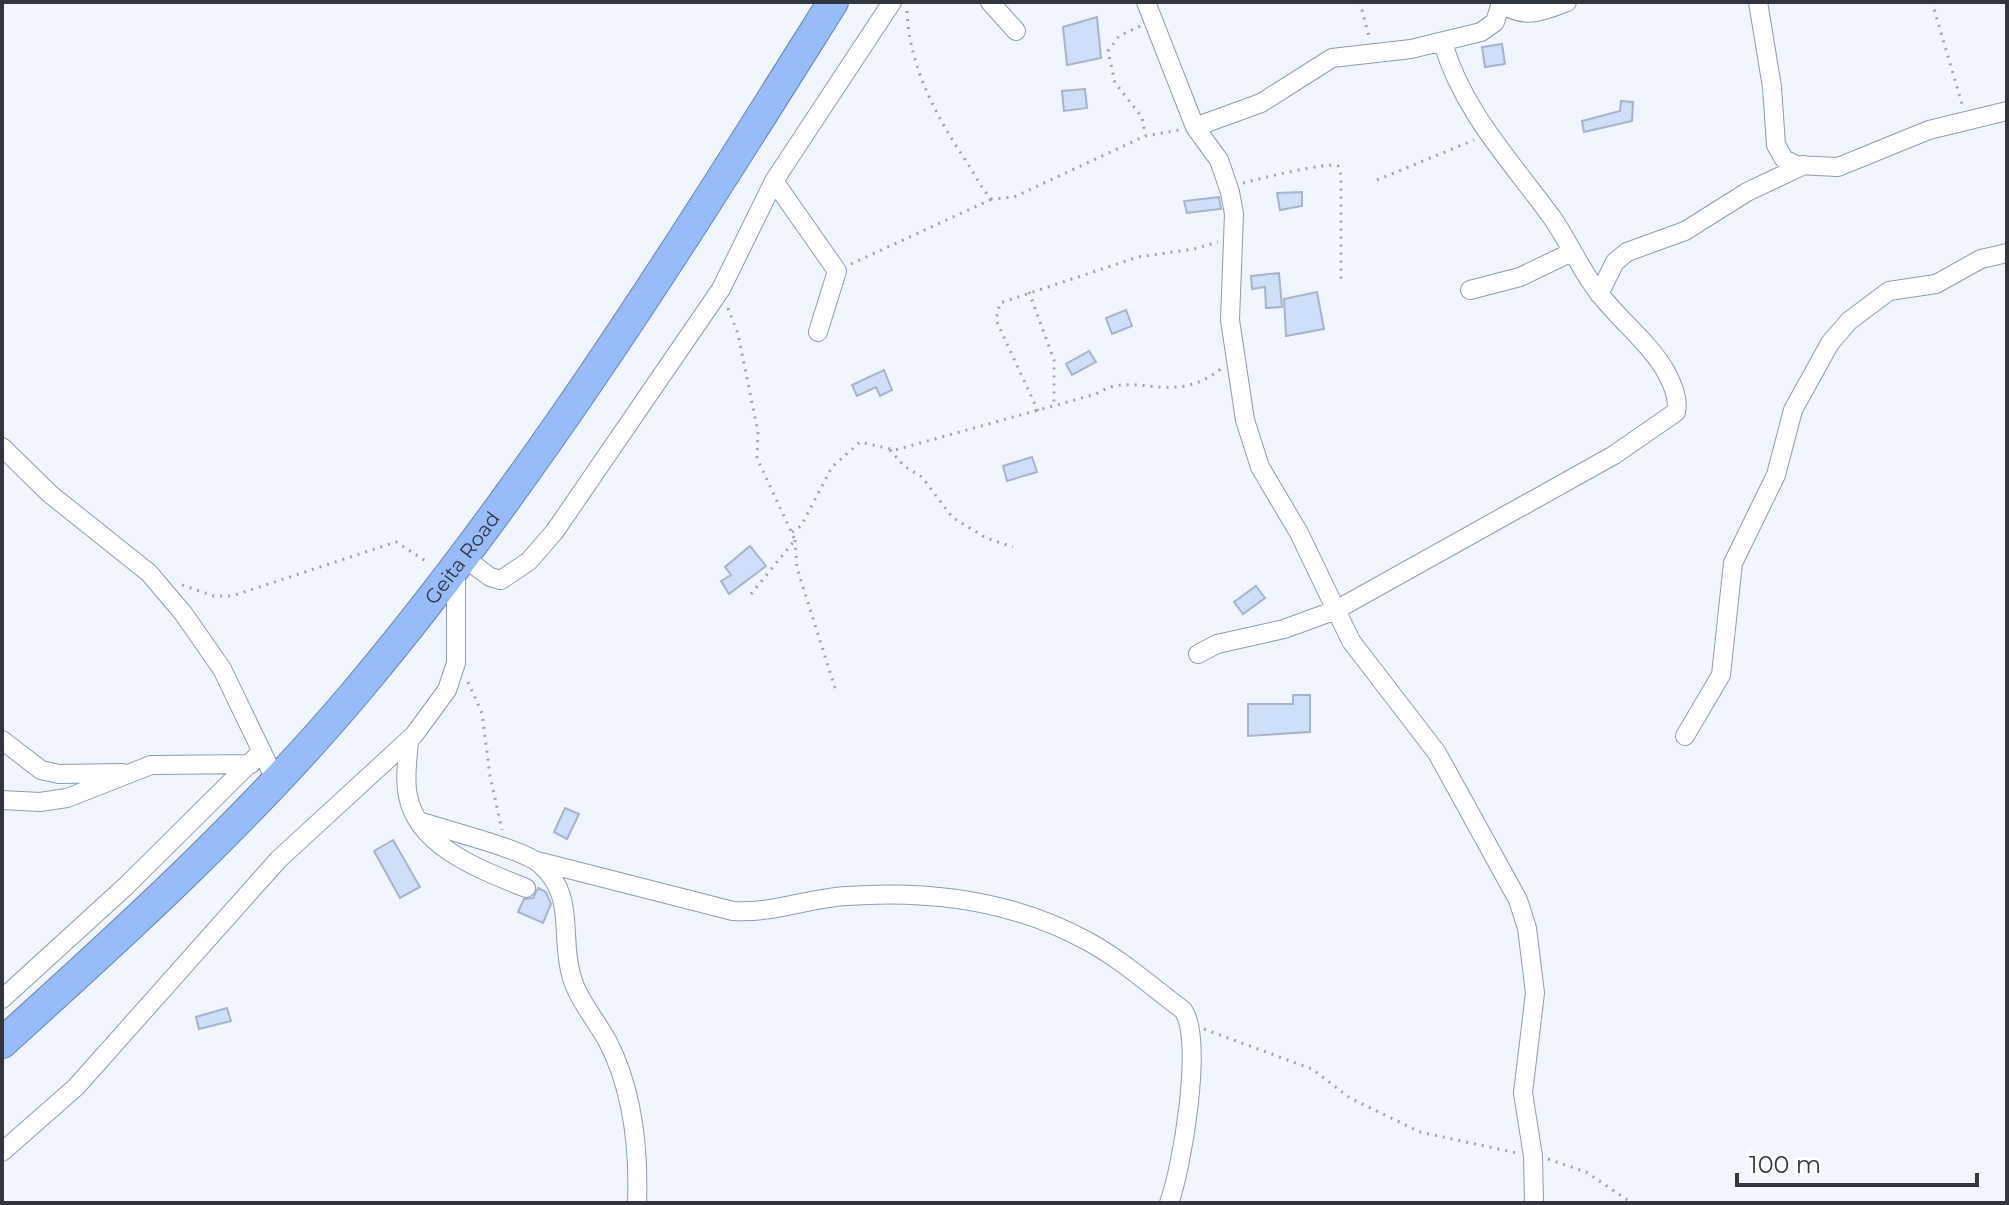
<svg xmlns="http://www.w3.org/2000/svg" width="2009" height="1205" font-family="Montserrat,sans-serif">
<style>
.building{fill:#cfdffa;stroke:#a6b3c8;stroke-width:2}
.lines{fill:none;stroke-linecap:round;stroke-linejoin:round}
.minor-casing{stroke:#8e9bb0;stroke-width:20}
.trunk-casing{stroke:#6382b7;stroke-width:32}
.path{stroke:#9ca1aa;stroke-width:3;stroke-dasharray:2 6;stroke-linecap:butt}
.minor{stroke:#fff;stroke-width:18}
.trunk{stroke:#98bcfa;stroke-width:30}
.labels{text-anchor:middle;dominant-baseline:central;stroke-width:6;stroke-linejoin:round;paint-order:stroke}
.street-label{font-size:20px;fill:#30353e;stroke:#fff}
</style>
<rect width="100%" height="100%" fill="#f0f5fe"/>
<!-- building -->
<path class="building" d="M1097,17L1101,58L1067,65L1063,27Z
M1502,44L1505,64L1485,67L1482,47Z
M1085,89L1087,108L1064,111L1062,91Z
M1621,101L1633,102L1632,121L1584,132L1582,121L1620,111Z
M1302,192V206L1280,210L1277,193Z
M1219,197L1221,209L1187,213L1184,201Z
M1279,273L1282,307L1266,308L1265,287L1252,289L1251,276Z
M1317,292L1324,329L1286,336L1284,299Z
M1126,310L1132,326L1112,334L1106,318Z
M1089,351L1096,362L1072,375L1066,364Z
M884,370L892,390L880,396L876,387L857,396L852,385Z
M1032,457L1037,472L1007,481L1003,466Z
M750,546L766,566L729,594L721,581L731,575L725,567Z
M1256,586L1265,598L1243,614L1234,602Z
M1293,695H1310V732L1248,736V704H1293Z
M565,808L579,814L567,839L554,832Z
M393,840L420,887L400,898L374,851Z
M538,888L546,892L551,904L543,923L518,912L524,899L533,898Z
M227,1008L231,1021L199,1029L196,1017Z"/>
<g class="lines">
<defs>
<path id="minor" d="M990,2L1016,31
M1146,2L1195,127L1219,160L1230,192L1234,214L1230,320L1245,420L1260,467L1299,533L1351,641L1437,753L1518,900L1527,928L1535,993L1523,1093L1533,1156L1534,1203
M1500,2C1523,20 1541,12 1567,2
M1758,2L1772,87L1776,145L1784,159L1796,165L1838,167L1929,130L2007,111
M1195,127L1261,103L1332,58L1411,49L1481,32L1495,22L1501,3
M774,181L837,271L818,332
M1470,290L1520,277L1570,253
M1599,294L1615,262L1627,252L1685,231L1747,192L1804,165
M2,447L50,494L149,573L183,613L222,669L276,781
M463,557L490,577L501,580L529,561L555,531L721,289L774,181L892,2
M1198,654L1217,644L1284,629L1336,610L1614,455L1676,412C1679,400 1672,383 1666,372C1650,343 1618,319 1598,292C1580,269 1569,242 1553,219C1512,162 1463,112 1443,43
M1685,736L1721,675L1733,563L1776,475L1793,410L1830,343L1849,321L1889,291L1936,284L1981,259L2007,253
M2,740L41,770L59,774L123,773
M409,740C408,758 404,778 408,796C418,848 484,871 526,888
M2,800L40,802L67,798L151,765L251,764
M419,821C445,830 523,849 540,864C577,896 559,937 572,978C579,1001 596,1020 608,1042C633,1091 639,1149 637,1203
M537,861L733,911C772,914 808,898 847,896C930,890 1015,901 1089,942C1122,960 1152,987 1183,1010C1204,1039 1182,1168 1169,1203
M2,999L126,886L262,751
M2,1152L76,1087L279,859L414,735L447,690L456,663V566"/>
<g id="trunk">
<path id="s1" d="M2,1043C125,932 248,820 355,693C536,478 684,239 833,2"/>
</g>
</defs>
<!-- minor casing -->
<use href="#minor" class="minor-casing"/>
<!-- trunk casing -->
<use href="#trunk" class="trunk-casing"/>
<!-- path -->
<path class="path" d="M1360,2L1369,37
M1932,2L1962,104
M907,11C909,67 937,118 968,164C976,176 981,189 992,199L1014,197L1145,136L1180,130
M1140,26L1119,36L1108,51L1115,83L1142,117L1145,135
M1377,180L1474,140
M1243,183C1258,179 1330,161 1338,166L1341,175V279
M851,264L992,199
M1029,292L1054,360V407
M728,308L738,334L758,432L757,458L795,540L751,594
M1038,411L996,320L1000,303L1138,257L1194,249L1218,242
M890,450L904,466L922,477L952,517L986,538L1013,547
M792,532L801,526L832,467L860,442L895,450L1096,394C1136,368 1171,409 1222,368
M795,540L797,568L836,691
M182,585L214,596H232L396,542L429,563
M468,682L482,713L490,776L502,830
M1204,1029L1312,1069L1350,1098L1420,1132L1517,1153
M1548,1159L1586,1172L1632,1203"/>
<!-- minor -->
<use href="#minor" class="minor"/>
<!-- trunk -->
<use href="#trunk" class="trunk"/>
</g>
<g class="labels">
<!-- street labels -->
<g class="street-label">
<text stroke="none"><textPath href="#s1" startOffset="670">Geita Road</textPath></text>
</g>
</g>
<!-- border -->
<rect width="2009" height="1205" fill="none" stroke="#30353e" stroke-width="8"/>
<!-- scale -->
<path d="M1737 1173v12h240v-12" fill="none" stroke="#30353e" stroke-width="4"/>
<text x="1749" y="1173" font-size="24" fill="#30353e" stroke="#ffffff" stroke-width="6" paint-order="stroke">100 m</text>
</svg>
